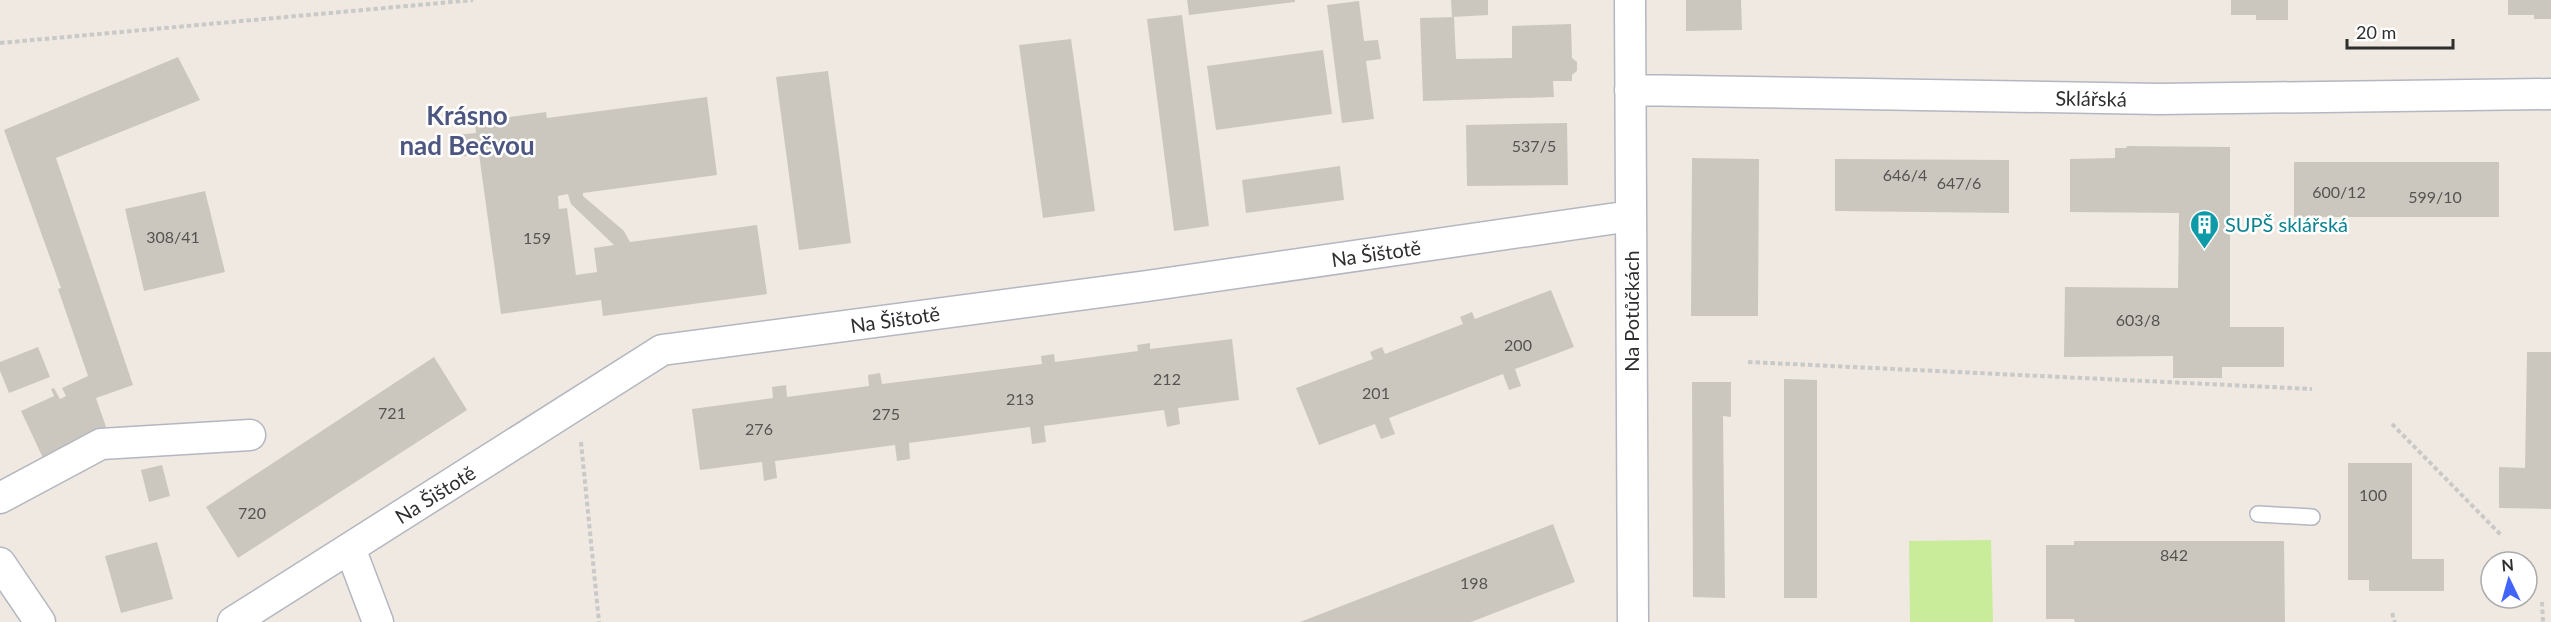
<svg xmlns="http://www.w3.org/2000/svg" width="2551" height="622" font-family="Lato,sans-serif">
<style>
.pitch{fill:#c9ec9a}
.building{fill:#cbc7bf;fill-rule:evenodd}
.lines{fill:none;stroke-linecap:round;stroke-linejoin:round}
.lane-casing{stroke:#b4b7c1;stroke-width:18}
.street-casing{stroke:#b4b7c1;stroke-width:33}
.path{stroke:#c9c9c9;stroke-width:4;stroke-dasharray:4.5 3;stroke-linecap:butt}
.lane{stroke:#fff;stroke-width:15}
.street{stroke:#fff;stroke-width:30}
.labels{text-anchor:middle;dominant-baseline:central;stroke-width:5;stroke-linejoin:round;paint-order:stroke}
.number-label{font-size:16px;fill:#555452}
.street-label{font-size:20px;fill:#2e2e2e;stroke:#fff}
.culture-label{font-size:20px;fill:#0d838f;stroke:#fff;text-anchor:start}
.district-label{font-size:26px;font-weight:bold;fill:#4d5680;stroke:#fff}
</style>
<rect width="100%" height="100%" fill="#efe9e1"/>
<!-- pitch -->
<path class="pitch" d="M1991,540L1993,622H1910L1909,541Z"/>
<!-- building -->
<path class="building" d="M1187,0H1295V2L1189,15Z
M1451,0H1488V15L1452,17Z
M1686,0H1741L1742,30L1686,31Z
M2231,0H2288V20H2256V15H2231Z
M2508,0H2551V19H2534V15H2508Z
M1359,1L1364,41L1378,40L1381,59L1366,61L1374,119L1342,123L1327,5Z
M1182,15L1209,226L1174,231L1147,19Z
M1454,17L1456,59L1512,58V26L1571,24L1572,58L1577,62V71L1572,75V81H1553L1554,97L1423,101L1420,18Z
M1071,39L1095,211L1043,218L1019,45Z
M1323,50L1332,114L1216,130L1207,66Z
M178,57L200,100L56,158L133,385L96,398L106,427L43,458L21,411L54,396L51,389L54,388L60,399L66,396L62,388L88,376L58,289L61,288L4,130Z
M828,71L851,243L799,250L776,77Z
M707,97L717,175L583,193V196L624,231L630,242L757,225L767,294L603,316L601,300L501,314L479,154L459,157L456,135L476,133L475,122L546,112L547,118ZM568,194L571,204L614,245L594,248L597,272L576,275L567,208L559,209L558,196Z
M1567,123L1568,185L1467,186L1466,125Z
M2127,146L2230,147V327H2284V367H2222V378H2173V356L2064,357L2065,287L2178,288L2179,213L2070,212V159L2115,158V148H2126Z
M1692,158L1759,159L1758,316H1691Z
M1835,159L2009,160V213L1835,211Z
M2294,162H2499V217H2294Z
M1340,166L1344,200L1246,213L1242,180Z
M205,191L225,272L144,291L125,209Z
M1551,290L1574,347L1515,369L1521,386L1509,390L1503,374L1389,418L1395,434L1381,439L1375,424L1319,445L1296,388L1373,359L1370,352L1382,347L1385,354L1463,324L1460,317L1472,312L1475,319Z
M1232,339L1239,400L1178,408L1180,424L1167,427L1164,410L1044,426L1046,442L1032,444L1030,427L909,443L910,459L897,461L895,445L775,461L777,478L764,481L762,462L700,470L692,409L773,398L772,387L786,385L787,397L869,386L868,375L880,373L882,384L1042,364L1041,356L1054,354L1055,362L1138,351L1137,345L1150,343V349Z
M38,347L50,377L9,393L0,371V362Z
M2527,352H2551V509L2499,508V467L2525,468Z
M434,357L467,410L238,558L206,507Z
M1784,379L1817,380V598H1784Z
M1692,382H1731V417L1723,416L1725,598L1693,597Z
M2348,463H2412V559H2444V591H2369V580H2348Z
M162,465L170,496L149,502L141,470Z
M1553,524L1575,582L1471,622H1300Z
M2074,541H2284L2285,622H2075L2074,619H2046V545H2074Z
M157,542L173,599L121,613L105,556Z"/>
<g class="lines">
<defs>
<path id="lane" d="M2258,514L2312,517"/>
<path id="street" d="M1630,0L1633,622
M1630,90L2159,99L2551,94
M0,498L101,444L250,435
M350,548L378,622
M0,563L40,622
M233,622L662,350L1147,286L1631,216"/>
</defs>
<!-- lane casing -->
<use href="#lane" class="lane-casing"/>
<!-- street casing -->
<use href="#street" class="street-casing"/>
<!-- path -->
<path class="path" d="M0,43L473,0
M1748,362L2312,389
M2392,424L2502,536
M581,442L599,622
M2542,602L2543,622
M2392,613L2395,622"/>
<!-- lane -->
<use href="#lane" class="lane"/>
<!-- street -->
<use href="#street" class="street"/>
</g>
<!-- icons -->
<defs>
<symbol id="building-pin" viewBox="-11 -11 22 30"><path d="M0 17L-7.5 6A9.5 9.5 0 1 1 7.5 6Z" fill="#0f9aa8" stroke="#fff"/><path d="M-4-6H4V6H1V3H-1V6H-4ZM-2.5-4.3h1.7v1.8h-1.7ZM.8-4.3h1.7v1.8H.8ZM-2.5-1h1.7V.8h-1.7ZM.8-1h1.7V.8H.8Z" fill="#fff"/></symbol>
</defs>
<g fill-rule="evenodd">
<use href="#building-pin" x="2188" y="208" width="33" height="45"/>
</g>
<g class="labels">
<!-- number labels -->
<g class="number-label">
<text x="1534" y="145">537/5</text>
<text x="1905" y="174">646/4</text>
<text x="1959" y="182">647/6</text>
<text x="2339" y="191">600/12</text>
<text x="2435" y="196">599/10</text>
<text x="173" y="236">308/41</text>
<text x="537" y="237">159</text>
<text x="2138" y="319">603/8</text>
<text x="1518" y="344">200</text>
<text x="1167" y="378">212</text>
<text x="1376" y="392">201</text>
<text x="1020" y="398">213</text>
<text x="392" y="412">721</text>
<text x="886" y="413">275</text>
<text x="759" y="428">276</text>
<text x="2373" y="494">100</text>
<text x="252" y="512">720</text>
<text x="2174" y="554">842</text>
<text x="1474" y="582">198</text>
</g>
<!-- street labels -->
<g class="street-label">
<text transform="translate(2091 98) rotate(1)">Sklářská</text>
<text transform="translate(1376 253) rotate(-8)">Na Šištotě</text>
<text transform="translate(1631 311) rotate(-90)">Na Potůčkách</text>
<text transform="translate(895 319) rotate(-8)">Na Šištotě</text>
<text transform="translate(435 494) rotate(-32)">Na Šištotě</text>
</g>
<!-- culture labels -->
<g class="culture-label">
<text x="2225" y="224">SUPŠ sklářská</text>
</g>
<!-- district labels -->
<g class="district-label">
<text x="467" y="115">Krásno<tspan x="467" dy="30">nad Bečvou</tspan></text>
</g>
</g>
<!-- north arrow -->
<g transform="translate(2509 580) rotate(355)"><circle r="28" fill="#ffffff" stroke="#ababab" stroke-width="1.5"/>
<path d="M0-4.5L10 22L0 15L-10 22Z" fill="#4264fb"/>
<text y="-9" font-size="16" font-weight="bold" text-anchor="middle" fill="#2e2e2e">N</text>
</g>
<!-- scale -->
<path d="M2347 39v9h106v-9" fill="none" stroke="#2e2e2e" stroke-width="3"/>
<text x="2356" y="39" font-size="18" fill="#2e2e2e" stroke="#ffffff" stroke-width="4.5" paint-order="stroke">20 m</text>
</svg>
